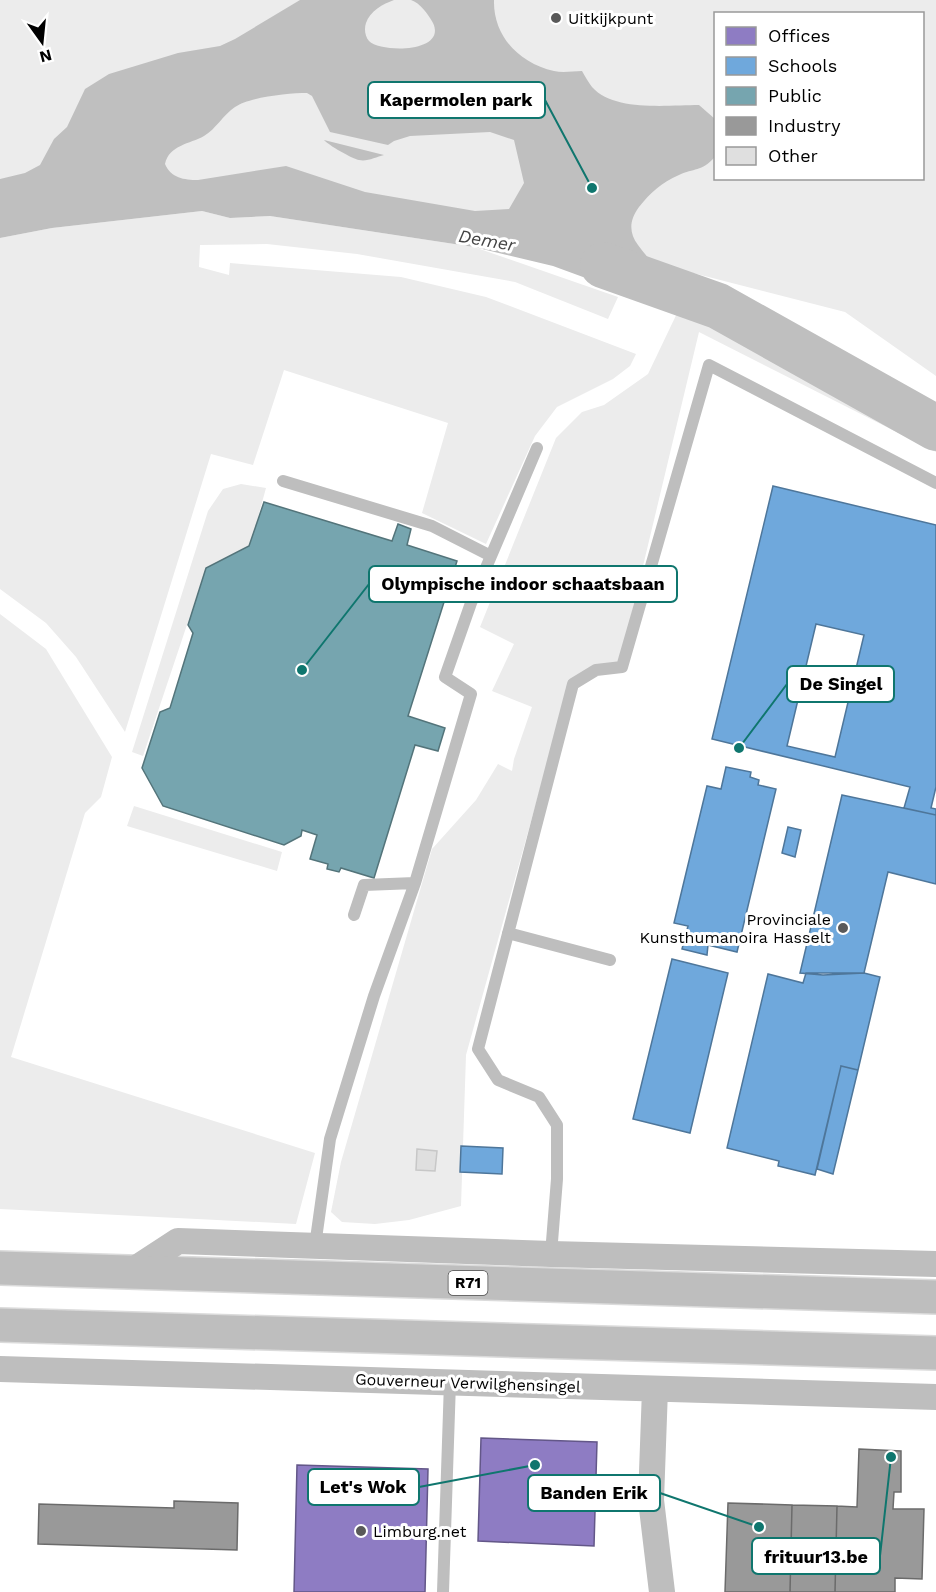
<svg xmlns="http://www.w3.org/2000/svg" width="936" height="1592" font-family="'Work Sans',sans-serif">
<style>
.green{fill:#ececec;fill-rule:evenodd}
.water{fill:#bfbfbf;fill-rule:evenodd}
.offices{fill:#8e7cc3;stroke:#635788;stroke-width:1.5}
.schools{fill:#6fa8dc;stroke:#4e769a;stroke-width:1.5;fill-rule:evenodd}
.public{fill:#76a5af;stroke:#53747a;stroke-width:1.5}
.industry{fill:#999;stroke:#6b6b6b;stroke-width:1.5}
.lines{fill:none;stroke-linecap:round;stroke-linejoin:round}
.river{stroke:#bfbfbf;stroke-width:46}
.building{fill:#dfdfdf;stroke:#c7c7c7;stroke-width:1.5}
.trunk-casing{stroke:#dbdbdb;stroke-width:36}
.service{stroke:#bebebe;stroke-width:12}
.minor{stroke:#bebebe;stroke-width:26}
.trunk{stroke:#bebebe;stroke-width:33}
.poi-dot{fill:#595959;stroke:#fff;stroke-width:2}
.labels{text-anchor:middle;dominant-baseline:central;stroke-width:6;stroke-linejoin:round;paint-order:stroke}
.shield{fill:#fff;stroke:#4c4c4c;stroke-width:1.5}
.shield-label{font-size:15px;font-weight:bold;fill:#000}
.poi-label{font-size:16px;fill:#000;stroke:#fff;text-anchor:start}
.street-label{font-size:16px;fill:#000;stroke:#fff}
.water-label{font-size:18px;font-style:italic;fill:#444;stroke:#fff}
.leader{fill:none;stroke:#0f766e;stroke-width:2}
.callout-dot{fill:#0f766e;stroke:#fff;stroke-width:2}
.callout{fill:#fff;stroke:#0f766e;stroke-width:2}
.callout-label{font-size:18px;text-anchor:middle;font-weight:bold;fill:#000}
</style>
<rect width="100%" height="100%" fill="#fff"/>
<!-- green -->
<path class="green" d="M0,0H936V376L845,312L654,263L311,189L0,197ZM716,14H922V178H716Z
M202,211L230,218L270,216L474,247L618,297L608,319L515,282L357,254L267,244L200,245L199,267L229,275L230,263L401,277L486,297L636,354L630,366L613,379L557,407L535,436L486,544L422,513L448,423L284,370L253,465L211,454L125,732L76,657L46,623L0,589V238L52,228Z
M680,307L798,362L936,442V452L699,332L626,637L617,663L570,681L466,1055L461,1206L409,1220L375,1224L342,1222L331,1212L341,1162L432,849L476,800L498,764L512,771L514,759L532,707L492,691L514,644L480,627L556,438L582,412L604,405L648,374Z
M241,484L266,488L249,550L206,568L143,756L132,752L208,511L223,489Z
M0,614L46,649L112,757L101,797L85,813L11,1057L315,1153L296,1224L0,1209Z
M134,806L282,852L277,871L127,826Z"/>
<!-- water -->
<path class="water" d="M300,0H394C383,4 370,11 366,23C364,29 365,36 369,41C381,53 447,53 433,23C428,14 420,3 411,0H494C493,36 519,63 554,71C563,73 573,71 582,71C585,76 588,82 592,87C614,112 668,105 699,105L715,119V157C701,172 694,168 679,175C661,183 651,192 639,207C630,219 628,232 638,245C649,260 658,270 677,276L643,299L553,266L474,247L270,216L230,218L202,211L52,228L0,238V179L25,173L40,165L54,139L67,127L85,89L109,74L178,53L220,46L235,39ZM307,93L312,96L330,132L388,145L394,141L410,136L490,132L514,140L524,183L509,209L475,211L365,192L286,166L198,180C184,180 171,178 165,164C169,145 190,144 204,136C216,129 223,115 235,107C249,97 289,93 307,93Z
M324,140L384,155C376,157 367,162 359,160C353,159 328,145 324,140Z"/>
<!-- offices -->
<path class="offices" d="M481,1438L597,1442L594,1546L478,1541Z
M297,1465L428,1469L425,1592H294Z"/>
<!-- schools -->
<path class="schools" d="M773,486L936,525V787L931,808L936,809V815L904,808L910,787L712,739ZM816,624L864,635L835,757L787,746Z
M726,767L751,772L750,777L759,780L758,785L776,789L737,952L708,945L707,955L682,949L688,926L674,923L707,786L721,789Z
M842,795L936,815V884L888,872L864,973L823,975L800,973Z
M788,827L801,830L795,857L782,853Z
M672,959L728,973L690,1133L633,1119Z
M806,973H864L880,977L858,1070L841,1066L815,1175L778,1166L779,1161L727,1148L768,974L803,983Z
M841,1066L858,1070L833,1174L817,1169Z
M461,1146L503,1148L502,1174L460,1172Z"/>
<!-- public -->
<path class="public" d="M264,502L392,541L398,524L411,529L407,545L457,561L408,716L445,728L438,751L415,745L374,878L341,868L339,872L327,869L328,864L310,859L317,835L302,830L301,836L284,845L163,806L142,768L160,712L170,708L193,633L188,625L206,568L249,546Z"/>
<!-- industry -->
<path class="industry" d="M859,1449L901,1451V1492H894L893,1509H924L922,1579L895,1578V1592H835L837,1506L857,1507Z
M174,1501L238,1503L237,1550L38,1544L39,1504L174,1508Z
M728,1503L792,1505L790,1592H725Z
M792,1505L837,1506L835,1592H790Z"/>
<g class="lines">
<!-- river -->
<path class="river" d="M603,265L718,306L936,428"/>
</g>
<!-- building -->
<path class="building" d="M417,1149L437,1151L435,1171L416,1170Z"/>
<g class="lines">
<defs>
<path id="trunk" d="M0,1268L936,1297
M0,1325L936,1353"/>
</defs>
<!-- trunk casing -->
<use href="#trunk" class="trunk-casing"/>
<!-- service -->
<path class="service" d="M283,481L432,526L491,556
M354,915L364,885L415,883L471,694L445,677L471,603L537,448
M508,933L610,960
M315,1246L330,1139L374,996L415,883
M551,1254L557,1179V1125L539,1097L498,1080L478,1049L573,684L596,670L622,667L709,365L936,483
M443,1592L450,1382"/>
<!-- minor -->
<path class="minor" d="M129,1273L178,1241L551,1254L936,1264
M0,1369L936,1397
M655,1389L651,1500L662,1592"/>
<!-- trunk -->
<use href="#trunk" class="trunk"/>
</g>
<!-- markers -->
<g class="poi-dot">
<circle cx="556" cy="18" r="6"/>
<circle cx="843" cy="928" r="6"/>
<circle cx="361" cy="1531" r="6"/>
</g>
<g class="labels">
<!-- shield labels -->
<rect class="shield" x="448.5" y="1271" width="39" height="24" rx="4.5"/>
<g class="shield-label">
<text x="468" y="1283">R71</text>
</g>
<!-- poi labels -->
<g class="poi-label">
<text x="568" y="18">Uitkijkpunt</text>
<text x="831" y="919" text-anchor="end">Provinciale<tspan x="831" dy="18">Kunsthumanoira Hasselt</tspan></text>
<text x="373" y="1531">Limburg.net</text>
</g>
<!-- street labels -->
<g class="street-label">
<text transform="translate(468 1383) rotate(2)">Gouverneur Verwilghensingel</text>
</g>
<!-- water labels -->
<g class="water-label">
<text transform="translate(487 240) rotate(10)">Demer</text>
</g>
</g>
<!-- callouts -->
<path class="leader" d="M592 188L545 100M302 670L369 584M739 748L787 684M535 1465L419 1487M759 1527L660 1493M891 1457L880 1556"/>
<g class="callout-dot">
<circle cx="592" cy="188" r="6"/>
<circle cx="302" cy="670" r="6"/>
<circle cx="739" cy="748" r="6"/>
<circle cx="535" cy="1465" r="6"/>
<circle cx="759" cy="1527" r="6"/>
<circle cx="891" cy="1457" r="6"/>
</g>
<g class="callout">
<rect x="368" y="82" width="177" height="36" rx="6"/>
<rect x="369" y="566" width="308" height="36" rx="6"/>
<rect x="787" y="666" width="107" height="36" rx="6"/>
<rect x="308" y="1469" width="111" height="36" rx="6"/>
<rect x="528" y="1475" width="132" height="36" rx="6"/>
<rect x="752" y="1538" width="128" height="36" rx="6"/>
</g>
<g class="callout-label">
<text x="456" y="106">Kapermolen park</text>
<text x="523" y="590">Olympische indoor schaatsbaan</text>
<text x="841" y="690">De Singel</text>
<text x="363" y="1493">Let's Wok</text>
<text x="594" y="1499">Banden Erik</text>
<text x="816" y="1563">frituur13.be</text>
</g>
<!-- legend -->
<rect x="714" y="12" width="210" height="168" fill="#ffffff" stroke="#999999" stroke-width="1.5"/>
<rect x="726" y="27" width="30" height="18" fill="#8e7cc3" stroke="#999999" stroke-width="1.5"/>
<text x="768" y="42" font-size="18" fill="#000000">Offices</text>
<rect x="726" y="57" width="30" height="18" fill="#6fa8dc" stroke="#999999" stroke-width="1.5"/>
<text x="768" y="72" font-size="18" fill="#000000">Schools</text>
<rect x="726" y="87" width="30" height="18" fill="#76a5af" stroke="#999999" stroke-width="1.5"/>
<text x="768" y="102" font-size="18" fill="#000000">Public</text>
<rect x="726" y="117" width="30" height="18" fill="#999999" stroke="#999999" stroke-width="1.5"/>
<text x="768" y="132" font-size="18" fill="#000000">Industry</text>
<rect x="726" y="147" width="30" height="18" fill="#dfdfdf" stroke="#999999" stroke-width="1.5"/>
<text x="768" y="162" font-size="18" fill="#000000">Other</text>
<!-- north arrow -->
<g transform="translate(42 42) rotate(165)" stroke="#ffffff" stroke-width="4.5" paint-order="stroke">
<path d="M0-4.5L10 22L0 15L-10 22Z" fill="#000000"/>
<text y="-9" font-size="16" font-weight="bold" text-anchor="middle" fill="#000000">N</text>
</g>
</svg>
